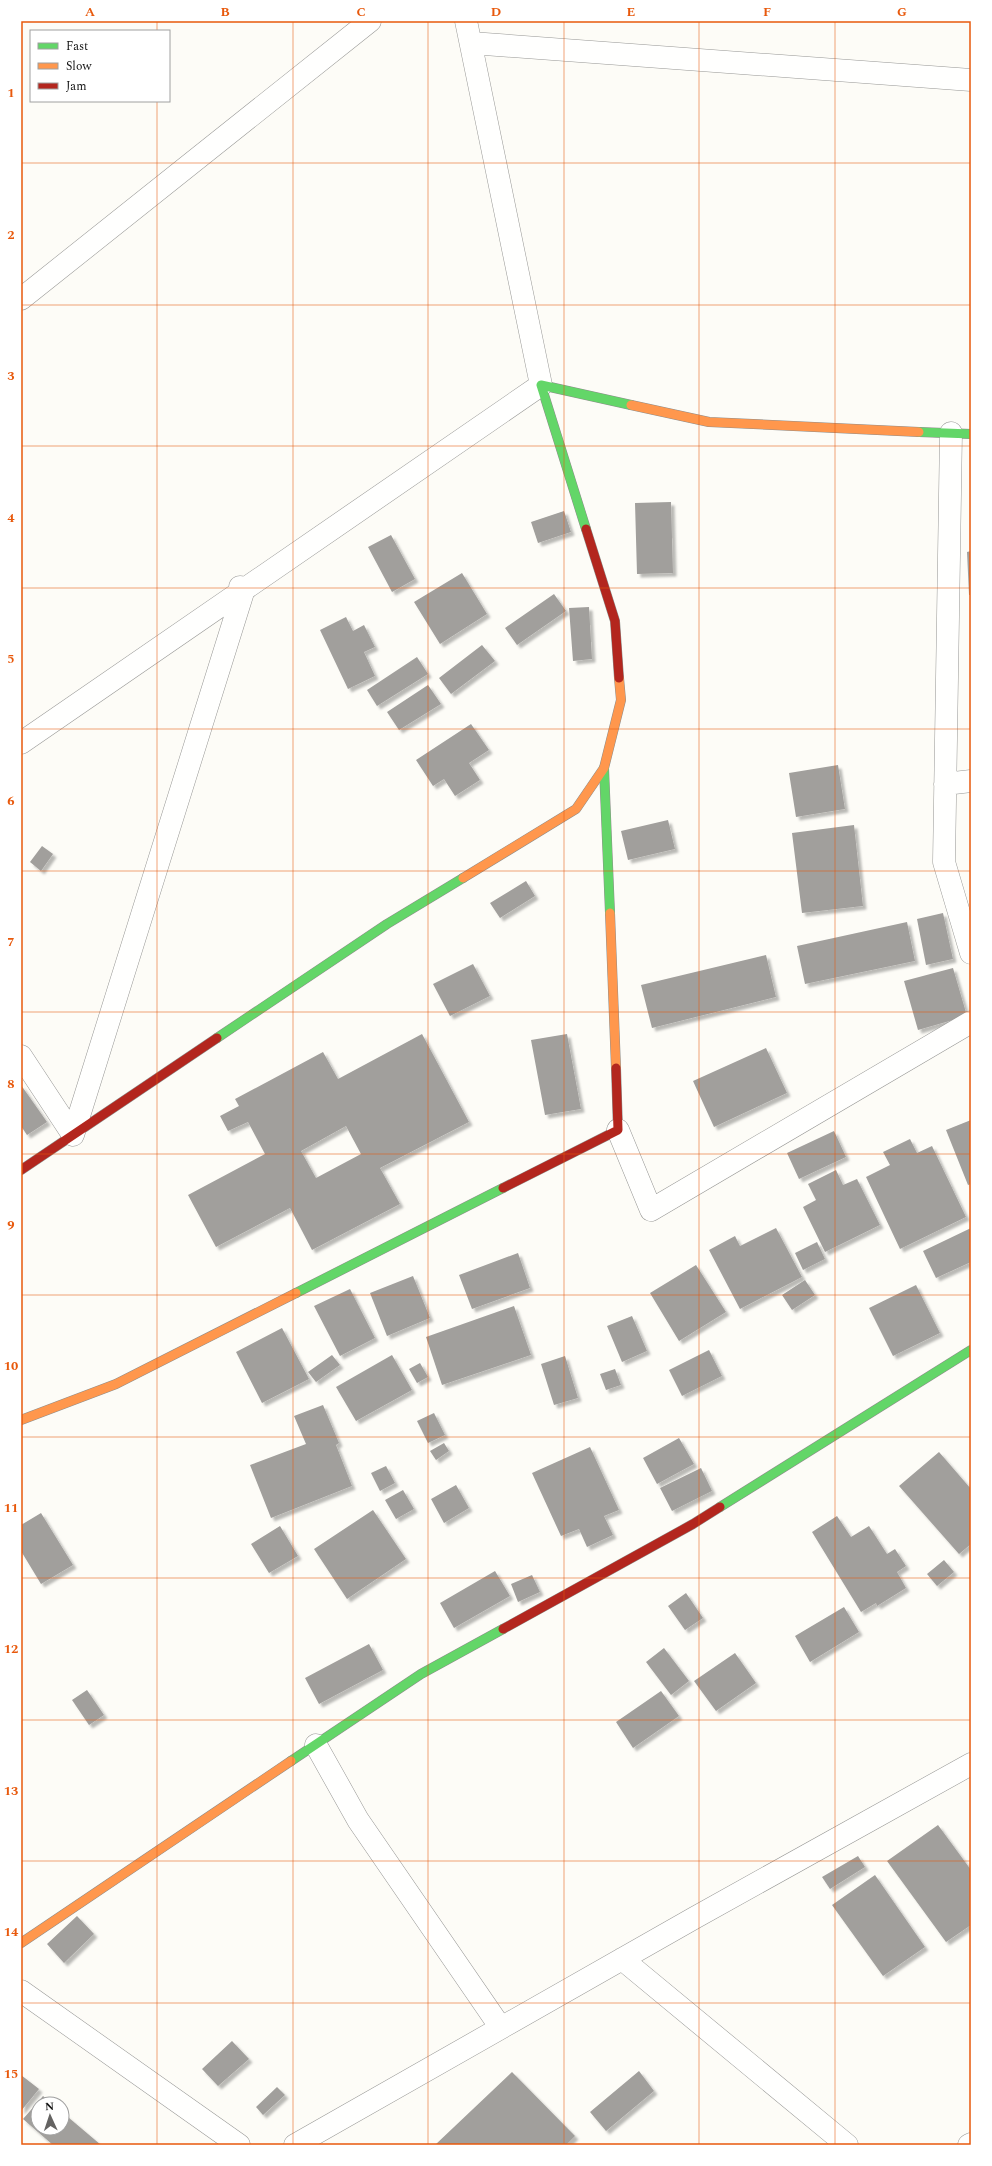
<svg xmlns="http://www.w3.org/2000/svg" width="992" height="2166" font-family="Spectral,serif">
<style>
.building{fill:#a19f9c;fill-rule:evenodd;filter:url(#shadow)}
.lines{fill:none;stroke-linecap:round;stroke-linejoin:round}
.street-casing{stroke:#979795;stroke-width:23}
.fast-casing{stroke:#8e8d8b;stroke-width:10}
.slow-casing{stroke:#8e8d8b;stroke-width:10}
.jam-casing{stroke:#8e8d8b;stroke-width:10}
.street{stroke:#fffffe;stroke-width:22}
.fast{stroke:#63d668;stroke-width:9}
.slow{stroke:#ff974d;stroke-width:9}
.jam{stroke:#b3261e;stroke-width:9}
.grid{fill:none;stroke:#e8590c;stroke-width:1;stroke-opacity:0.55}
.neatline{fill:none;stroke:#e8590c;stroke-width:1.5}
.grid-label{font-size:13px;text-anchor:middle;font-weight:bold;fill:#e8590c}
</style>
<defs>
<filter id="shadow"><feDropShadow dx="3.5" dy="3.5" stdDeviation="1" flood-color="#0004"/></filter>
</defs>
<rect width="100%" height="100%" fill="#fdfcf7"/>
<!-- building -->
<path class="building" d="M671,502L673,573L637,574L635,503Z
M564,511L571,532L538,543L531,522Z
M391,535L415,579L392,592L368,547Z
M971,551V595H969L967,552Z
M462,573L487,614L440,644L414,602Z
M554,594L566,611L517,645L505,628Z
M589,607L592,659L573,661L569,608Z
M346,617L353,631L364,625L375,647L364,652L375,676L348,689L320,630Z
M482,645L495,661L451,694L439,678Z
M417,657L428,674L377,706L367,690Z
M428,685L441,704L399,730L387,712Z
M471,724L489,750L469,763L480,780L455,796L444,779L433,786L416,760Z
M838,765L845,809L796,817L789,773Z
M668,820L675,849L628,860L621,831Z
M854,825L863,906L802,913L792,833Z
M42,846L53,854L41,871L30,862Z
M526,881L535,896L500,918L490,903Z
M943,913L953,959L926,965L917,919Z
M907,922L915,961L805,984L797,946Z
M766,955L776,997L652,1028L641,985Z
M473,964L490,996L450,1016L433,984Z
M953,968L967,1016L918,1030L904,981Z
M422,1034L469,1122L380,1168L400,1204L312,1250L290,1208L216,1247L188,1195L265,1154L248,1122L228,1131L220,1116L239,1106L235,1099L323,1052L338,1079ZM346,1126L361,1154L316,1178L301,1151Z
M567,1034L581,1109L545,1115L531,1040Z
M766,1048L787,1093L714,1127L693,1081Z
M21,1085L47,1122L27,1135L21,1126Z
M971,1120V1184L968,1185L946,1130Z
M834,1131L846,1157L799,1179L787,1153Z
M910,1139L917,1153L932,1146L966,1217L900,1249L866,1177L890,1165L883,1152Z
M836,1170L843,1185L857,1179L880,1225L825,1252L803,1207L816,1200L808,1184Z
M776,1228L802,1277L740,1309L709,1250L735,1236L740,1246Z
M971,1228V1262L936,1278L923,1251Z
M817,1242L825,1259L803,1270L795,1253Z
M518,1253L530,1288L472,1309L459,1275Z
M696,1265L726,1312L679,1341L650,1293Z
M413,1276L430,1318L387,1336L370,1293Z
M805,1280L815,1295L792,1310L782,1295Z
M916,1285L940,1333L893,1356L869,1308Z
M350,1289L375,1338L340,1356L314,1306Z
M514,1306L531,1355L442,1385L426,1337Z
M632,1316L647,1351L622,1362L607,1326Z
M282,1328L309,1379L262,1403L236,1352Z
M709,1350L722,1376L682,1396L669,1370Z
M332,1355L340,1365L316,1382L308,1372Z
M392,1355L412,1390L356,1421L336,1387Z
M565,1356L578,1398L554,1405L541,1364Z
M420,1363L428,1377L417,1383L409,1369Z
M615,1369L621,1385L606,1390L600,1374Z
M323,1405L339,1443L336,1445L352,1486L271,1518L250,1465L306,1444L294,1416Z
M434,1413L445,1435L428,1443L417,1421Z
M679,1438L694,1464L657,1484L643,1458Z
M444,1443L449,1451L436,1460L430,1451Z
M590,1447L619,1510L604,1516L613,1535L587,1547L579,1529L561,1536L532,1473Z
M939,1452L971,1489V1544L959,1554L899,1486Z
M386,1466L395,1483L380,1491L371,1473Z
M701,1468L712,1491L672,1511L660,1488Z
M456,1485L469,1508L444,1523L431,1499Z
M403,1490L414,1509L396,1519L385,1500Z
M373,1510L406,1559L347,1599L314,1549Z
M41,1513L73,1565L41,1584L21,1551V1525Z
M837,1516L851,1537L869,1526L887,1554L895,1549L906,1566L897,1572L906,1588L877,1606L876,1603L861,1612L812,1532Z
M280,1526L298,1556L269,1573L251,1544Z
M944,1560L954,1572L937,1586L927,1574Z
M495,1571L510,1596L454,1628L440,1603Z
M532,1575L540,1592L518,1602L511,1584Z
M686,1593L703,1618L685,1630L668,1606Z
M844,1607L859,1632L810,1662L795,1636Z
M369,1644L383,1670L319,1704L305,1678Z
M664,1648L689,1681L671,1695L646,1662Z
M735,1653L756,1683L716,1711L694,1681Z
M87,1690L104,1715L89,1725L72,1700Z
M661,1691L679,1716L633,1748L616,1722Z
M938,1825L971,1870V1925L946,1942L887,1861Z
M858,1856L865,1867L830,1889L822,1877Z
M875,1875L925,1947L883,1976L832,1905Z
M77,1916L94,1934L64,1963L47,1944Z
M232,2041L249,2059L218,2086L202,2069Z
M639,2071L654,2091L606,2131L590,2112Z
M512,2072L575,2136L566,2145H435Z
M21,2075L39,2089L21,2111Z
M277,2087L285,2095L263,2115L256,2107Z
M43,2096L53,2104H38V2128H62V2112L101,2145H53L23,2119Z"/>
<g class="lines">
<defs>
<path id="street" d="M471,43L971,80
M21,299L370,21
M951,433L944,862L971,953
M21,743L541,385L466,21
M945,784L971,781
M21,1056L73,1135L244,589L240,587
M618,1130L651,1210L971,1022
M316,1745L358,1820L501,2028
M622,1959L847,2145
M21,1991L239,2145
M295,2145L696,1917L971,1764
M969,2145L971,2144"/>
<path id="fast" d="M919,432L971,434
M586,529L541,385L631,405
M604,768L610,913
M217,1038L387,924L463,878
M296,1293L503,1188
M720,1507L971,1350
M291,1761L421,1674L503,1629"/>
<path id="slow" d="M631,405L709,422L919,432
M463,878L576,809L604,768L621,700L619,678
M610,913L616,1068
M21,1420L116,1384L296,1293
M21,1943L291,1761"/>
<path id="jam" d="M586,529L615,621L619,678
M21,1170L217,1038
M503,1188L618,1130L616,1068
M503,1629L693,1524L720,1507"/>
</defs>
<!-- street casing -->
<use href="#street" class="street-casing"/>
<!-- fast casing -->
<use href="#fast" class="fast-casing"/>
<!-- slow casing -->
<use href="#slow" class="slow-casing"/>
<!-- jam casing -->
<use href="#jam" class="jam-casing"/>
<!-- street -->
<use href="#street" class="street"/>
<!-- fast -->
<use href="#fast" class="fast"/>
<!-- slow -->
<use href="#slow" class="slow"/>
<!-- jam -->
<use href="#jam" class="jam"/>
</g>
<!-- grid -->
<path class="grid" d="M157,21V31M293,21V2145M428,21V2145M564,21V2145M699,21V2145M835,21V2145M157,101V2145M21,163H971M21,305H971M21,446H971M21,588H971M21,729H971M21,871H971M21,1012H971M21,1154H971M21,1295H971M21,1437H971M21,1578H971M21,1720H971M21,1861H971M21,2003H971"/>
<!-- border -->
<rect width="992" height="2166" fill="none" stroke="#ffffff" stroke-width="44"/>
<!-- legend -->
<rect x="30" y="30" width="140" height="72" fill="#ffffff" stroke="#a0a0a0"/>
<rect x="38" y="43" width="20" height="6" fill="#63d668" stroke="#a0a0a0"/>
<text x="66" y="50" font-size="12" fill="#111111">Fast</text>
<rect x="38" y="63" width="20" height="6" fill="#ff974d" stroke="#a0a0a0"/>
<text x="66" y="70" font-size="12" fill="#111111">Slow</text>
<rect x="38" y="83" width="20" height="6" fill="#b3261e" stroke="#a0a0a0"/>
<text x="66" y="90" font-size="12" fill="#111111">Jam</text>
<!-- north arrow -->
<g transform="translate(50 2116) rotate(357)"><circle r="19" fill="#ffffff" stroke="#a0a0a0"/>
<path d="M0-3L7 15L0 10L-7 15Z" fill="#646362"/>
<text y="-6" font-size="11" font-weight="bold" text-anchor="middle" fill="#111111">N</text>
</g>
<rect x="22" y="22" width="948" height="2122" class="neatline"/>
<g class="grid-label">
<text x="90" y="16">A</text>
<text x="225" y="16">B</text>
<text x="361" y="16">C</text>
<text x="496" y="16">D</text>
<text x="631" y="16">E</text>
<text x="767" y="16">F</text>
<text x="902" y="16">G</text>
<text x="11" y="97">1</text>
<text x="11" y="239">2</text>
<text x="11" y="380">3</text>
<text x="11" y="522">4</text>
<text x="11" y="663">5</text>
<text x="11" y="805">6</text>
<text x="11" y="946">7</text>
<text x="11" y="1088">8</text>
<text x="11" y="1229">9</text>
<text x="11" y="1370">10</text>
<text x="11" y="1512">11</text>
<text x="11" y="1653">12</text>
<text x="11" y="1795">13</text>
<text x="11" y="1936">14</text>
<text x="11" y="2078">15</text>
</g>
</svg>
